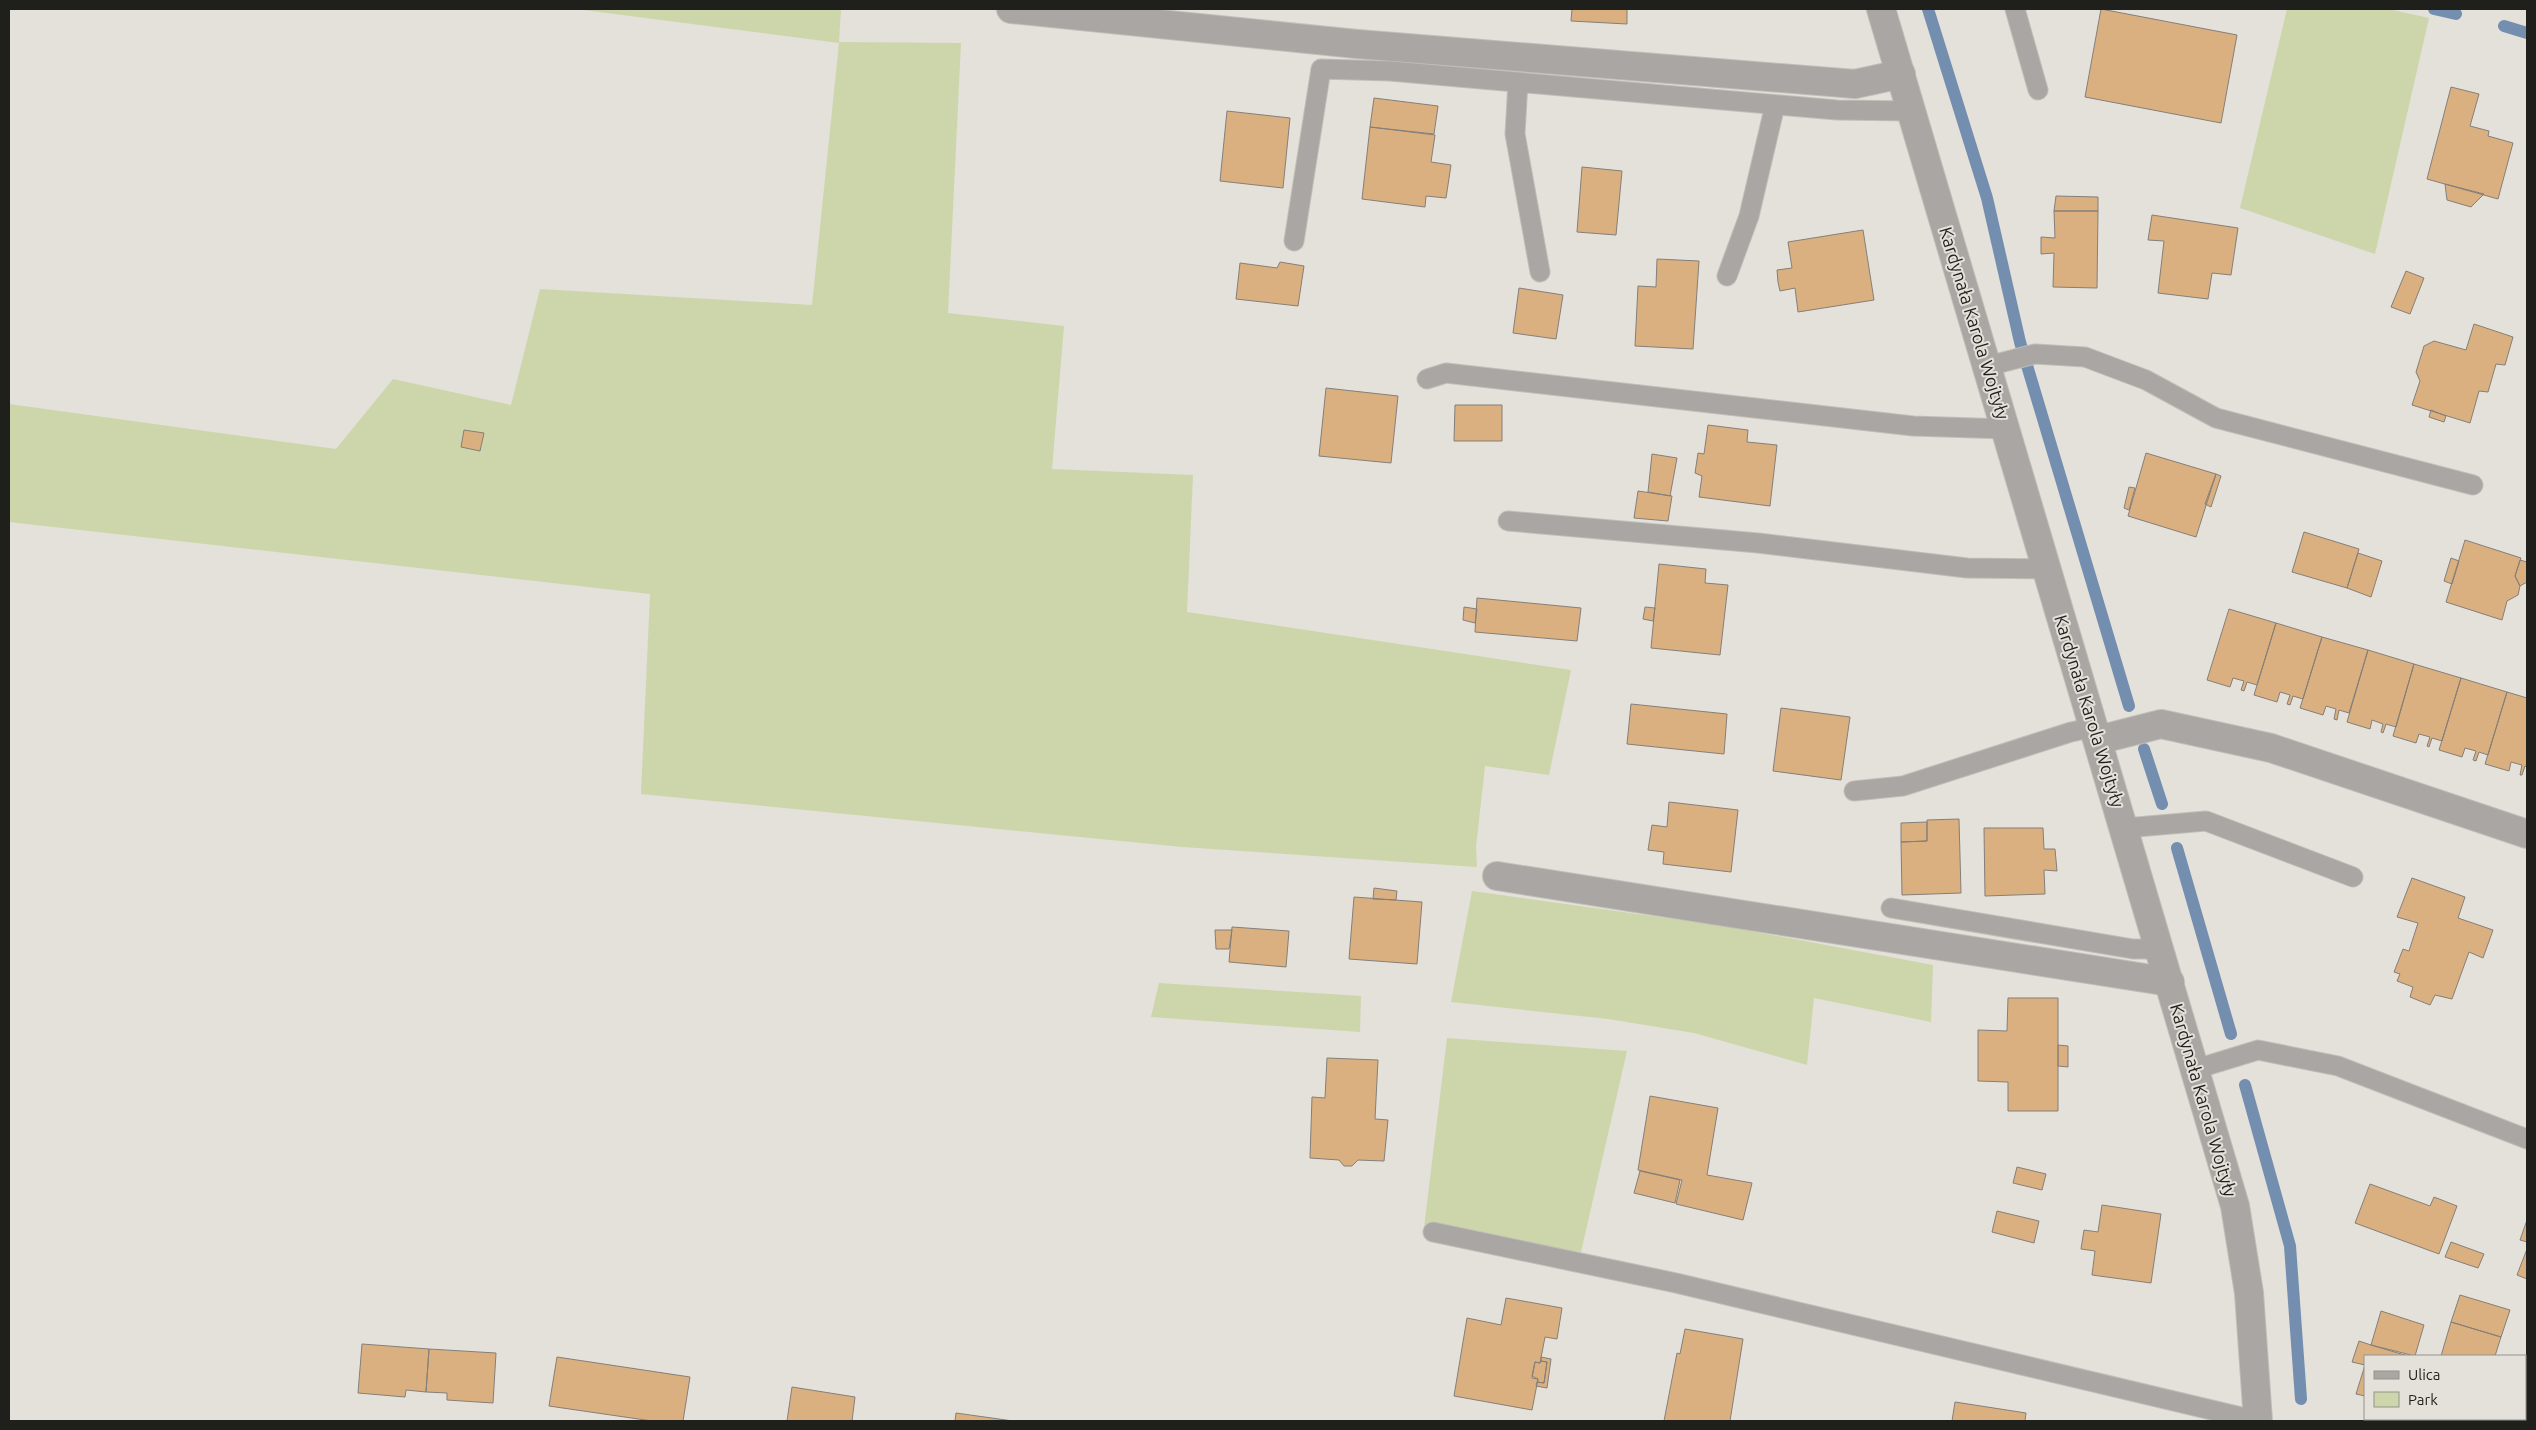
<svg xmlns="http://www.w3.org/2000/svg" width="2536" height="1430" font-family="Ubuntu,sans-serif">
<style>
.green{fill:#cdd6ab}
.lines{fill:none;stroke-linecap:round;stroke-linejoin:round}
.stream{stroke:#748eaf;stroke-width:12}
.building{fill:#dbb080;stroke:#857f79}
.service-casing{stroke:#c0beb7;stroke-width:21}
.minor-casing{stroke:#c0beb7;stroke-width:30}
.tertiary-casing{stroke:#c0beb7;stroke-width:30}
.service{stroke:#a9a6a3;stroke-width:19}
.minor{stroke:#a9a6a3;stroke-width:28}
.tertiary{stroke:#a9a6a3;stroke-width:28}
.labels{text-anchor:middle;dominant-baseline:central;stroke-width:4;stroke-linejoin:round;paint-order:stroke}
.street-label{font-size:18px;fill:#1f1f1c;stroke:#e3e1d9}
</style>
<rect width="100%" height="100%" fill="#e3e1d9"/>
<!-- green -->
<path class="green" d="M576,9H841L839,42L961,43L948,313L1064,326L1052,469L1193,475L1187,612L1571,670L1549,775L1485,766L1476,847L1477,867L1182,847L641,794L650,594L9,522V404L336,449L393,379L511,405L540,289L812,305L839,43Z
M2287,9H2388L2429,18L2375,254L2240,208Z
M1472,891L1724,926L1933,965L1931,1022L1814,998L1807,1065L1694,1033L1608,1019L1451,1002Z
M1159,983L1361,996L1360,1032L1151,1017Z
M1447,1038L1627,1051L1581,1252L1424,1228Z"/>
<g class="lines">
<!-- stream -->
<path class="stream" d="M1928,9L1987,198L2020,342L2129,706
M2434,9L2456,14
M2504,26L2527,33
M2144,749L2162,804
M2177,848L2231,1034
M2245,1085L2290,1246L2301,1399"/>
</g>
<!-- building -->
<path class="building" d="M1572,9H1627V24L1571,21Z
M2101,9L2237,35L2221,123L2085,97Z
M2451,87L2479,94L2470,126L2489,131L2488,136L2513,143L2498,199L2427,179Z
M1374,98L1438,106L1434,134L1370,127Z
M1227,111L1290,118L1283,188L1220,181Z
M1370,127L1435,135L1431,162L1451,165L1446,198L1426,196L1425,207L1362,199Z
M1582,167L1622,171L1616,235L1577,232Z
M2445,184L2484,194L2471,207L2447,200Z
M2056,196L2098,197V211H2054Z
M2054,211H2098L2097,288L2053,287L2054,253L2041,254V237L2055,238Z
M2152,215L2238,228L2231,275L2212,273L2208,299L2158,293L2164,241L2148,240Z
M1863,230L1874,300L1798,312L1795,288L1780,291L1778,282L1777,270L1792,268L1788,242Z
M1657,259L1699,261L1693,349L1635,346L1638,286L1656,287Z
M1280,262L1304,266L1298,306L1236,299L1240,263L1277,268Z
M2406,271L2424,278L2410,314L2391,307Z
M1519,288L1563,295L1556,339L1513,333Z
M2474,324L2513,337L2505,365L2496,364L2488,392L2479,391L2470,423L2412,405L2420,381L2416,372L2424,346L2434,341L2466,350Z
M1326,388L1398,396L1391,463L1319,456Z
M1455,405H1502V441H1454Z
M2431,410L2446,416L2444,422L2429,417Z
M1708,425L1748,430L1747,442L1777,445L1770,506L1699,497L1702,476L1695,473L1698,453L1704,454Z
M464,430L484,433L480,451L461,447Z
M2146,453L2216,474L2196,537L2128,516Z
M1652,454L1677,458L1670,496L1648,492Z
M2216,474L2221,476L2211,507L2205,504Z
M2129,487L2135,488L2129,510L2124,508Z
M1638,491L1672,496L1668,521L1634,518Z
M2304,532L2359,549L2347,588L2292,572Z
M2465,540L2521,558L2515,576L2520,586L2518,595L2507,601L2502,620L2446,602Z
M2358,553L2382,561L2371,597L2347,588Z
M2451,558L2459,561L2452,584L2444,581Z
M2520,560L2527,562V582L2520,586L2515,576Z
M1659,564L1706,569L1705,583L1728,585L1720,655L1651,648Z
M1477,598L1581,608L1577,641L1475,632Z
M1464,607L1477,609L1475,623L1463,620Z
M1645,607L1655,608L1653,621L1643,619Z
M2229,609L2276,623L2257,685L2247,682L2244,691L2241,690L2244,681L2233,678L2230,687L2207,680Z
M2276,623L2322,637L2303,699L2293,696L2290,705L2287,704L2290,695L2280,692L2277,702L2254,695Z
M2322,637L2368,650L2349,713L2339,710L2337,720L2334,719L2336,709L2326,706L2323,715L2300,708Z
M2368,650L2414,664L2396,727L2386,724L2383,733L2381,732L2383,724L2372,720L2370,729L2347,722Z
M2414,664L2461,678L2442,741L2432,738L2429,747L2427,746L2430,737L2419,734L2416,743L2393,736Z
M2461,678L2507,692L2488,755L2479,752L2476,761L2473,760L2476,751L2465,748L2462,757L2439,750Z
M2507,692L2527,698V767L2525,766L2522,775H2520L2522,765L2511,762L2509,771L2485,764Z
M1631,704L1727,714L1724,754L1627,744Z
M1781,708L1850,717L1841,780L1773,771Z
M1669,802L1738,810L1731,872L1663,864L1664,852L1648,850L1652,825L1667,827Z
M1959,819L1961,893L1902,895L1901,842L1927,841V820Z
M1927,822V841L1901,842V823Z
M1984,828H2043L2044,849H2055L2057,871L2044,870L2045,894L1985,896Z
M2412,878L2465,897L2458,918L2493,930L2483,958L2469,952L2452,999L2435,995L2430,1005L2410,997L2413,987L2397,981L2400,974L2394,972L2403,949L2409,951L2418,923L2397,917Z
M1374,888L1397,891L1396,900L1373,899Z
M1354,897L1422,902L1417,964L1349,959Z
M1232,927L1289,931L1286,967L1229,962Z
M1215,930H1232L1229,949H1216Z
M2008,998H2058V1111H2008V1082L1978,1081V1030L2007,1031Z
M2058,1045L2068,1046V1067L2058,1066Z
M1327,1058L1378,1060L1375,1119L1388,1120L1384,1161L1358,1160L1352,1166H1344L1339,1160L1310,1158L1312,1097L1325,1098Z
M1650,1096L1718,1108L1707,1175L1752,1183L1743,1220L1676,1204L1682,1180L1638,1170Z
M2017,1167L2046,1174L2042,1190L2013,1183Z
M1640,1171L1680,1180L1675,1203L1634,1193Z
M2370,1184L2430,1206L2434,1197L2457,1206L2439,1254L2355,1223Z
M2102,1205L2161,1214L2151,1283L2092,1275L2095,1251L2081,1249L2084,1230L2098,1232Z
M1997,1211L2039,1221L2034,1243L1992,1232Z
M2527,1220V1242L2520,1240Z
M2451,1242L2484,1254L2478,1268L2445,1257Z
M2527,1249V1279L2517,1275Z
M2460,1295L2510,1310L2501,1337L2451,1322Z
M1506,1298L1562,1308L1557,1339L1545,1337L1540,1363L1535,1362L1532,1378L1538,1379L1532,1410L1454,1396L1467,1318L1501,1325Z
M2381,1311L2424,1325L2415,1356L2371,1345Z
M2451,1322L2501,1337L2495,1356H2441Z
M1685,1329L1743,1339L1730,1421H1664L1677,1353L1680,1354Z
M2359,1341L2371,1345L2408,1356H2365V1365L2352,1362Z
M362,1344L429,1349L426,1392L406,1390L405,1397L358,1393Z
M429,1349L496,1353L493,1403L447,1400V1393L426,1392Z
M557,1357L690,1377L683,1421H652L549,1406Z
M1541,1357L1551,1359L1547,1388L1536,1386L1537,1382L1544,1383L1547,1362L1541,1361Z
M1541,1361L1547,1362L1544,1383L1537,1382L1538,1379L1532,1376L1535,1362L1540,1363Z
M2365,1365V1396L2356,1394Z
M792,1387L855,1397L852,1421H787Z
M1955,1402L2026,1413L2025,1421H1952Z
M956,1413L1013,1421H955Z"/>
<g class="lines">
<defs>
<path id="service" d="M2015,9L2038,90
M1518,82L1515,134L1540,272
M1294,241L1321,69L1390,71L1837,110L1911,111
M1727,276L1749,216L1775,105
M1988,366L2035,354L2085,357L2146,380L2216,418L2473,485
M1427,379L1446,373L1913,426L2006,429
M1508,521L1758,543L1967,568L2047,569
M1854,791L1903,786L2071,732L2095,727
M2125,828L2206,821L2353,877
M1891,908L2133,949H2161
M2196,1069L2258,1050L2338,1066L2527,1139
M1433,1232L1676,1283L2258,1421"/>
<path id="minor" d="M1011,9L1357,44L1855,84L1901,74
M2098,740L2161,724L2271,748L2527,834
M1497,876L2170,982"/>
<path id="tertiary" d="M1881,9L2235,1206L2249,1293L2258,1421"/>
</defs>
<!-- service casing -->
<use href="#service" class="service-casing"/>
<!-- minor casing -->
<use href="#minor" class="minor-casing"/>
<!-- tertiary casing -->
<use href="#tertiary" class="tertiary-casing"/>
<!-- service -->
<use href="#service" class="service"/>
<!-- minor -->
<use href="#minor" class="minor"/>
<!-- tertiary -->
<use href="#tertiary" class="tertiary"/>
</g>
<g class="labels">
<!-- street labels -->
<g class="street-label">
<text transform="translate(1975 323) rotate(73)">Kardynała Karola Wojtyły</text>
<text transform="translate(2090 711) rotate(73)">Kardynała Karola Wojtyły</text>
<text transform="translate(2204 1100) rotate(74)">Kardynała Karola Wojtyły</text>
</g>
</g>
<!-- border -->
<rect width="2536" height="1430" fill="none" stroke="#1f1f1c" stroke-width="20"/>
<!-- legend -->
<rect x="2364" y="1355" width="162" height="65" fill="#e3e1d9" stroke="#95938d"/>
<rect x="2374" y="1371" width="25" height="8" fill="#a9a6a3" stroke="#95938d"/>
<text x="2408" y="1380" font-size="15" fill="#1f1f1c">Ulica</text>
<rect x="2374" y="1392" width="25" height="15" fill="#cdd6ab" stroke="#95938d"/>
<text x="2408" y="1405" font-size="15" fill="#1f1f1c">Park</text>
</svg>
